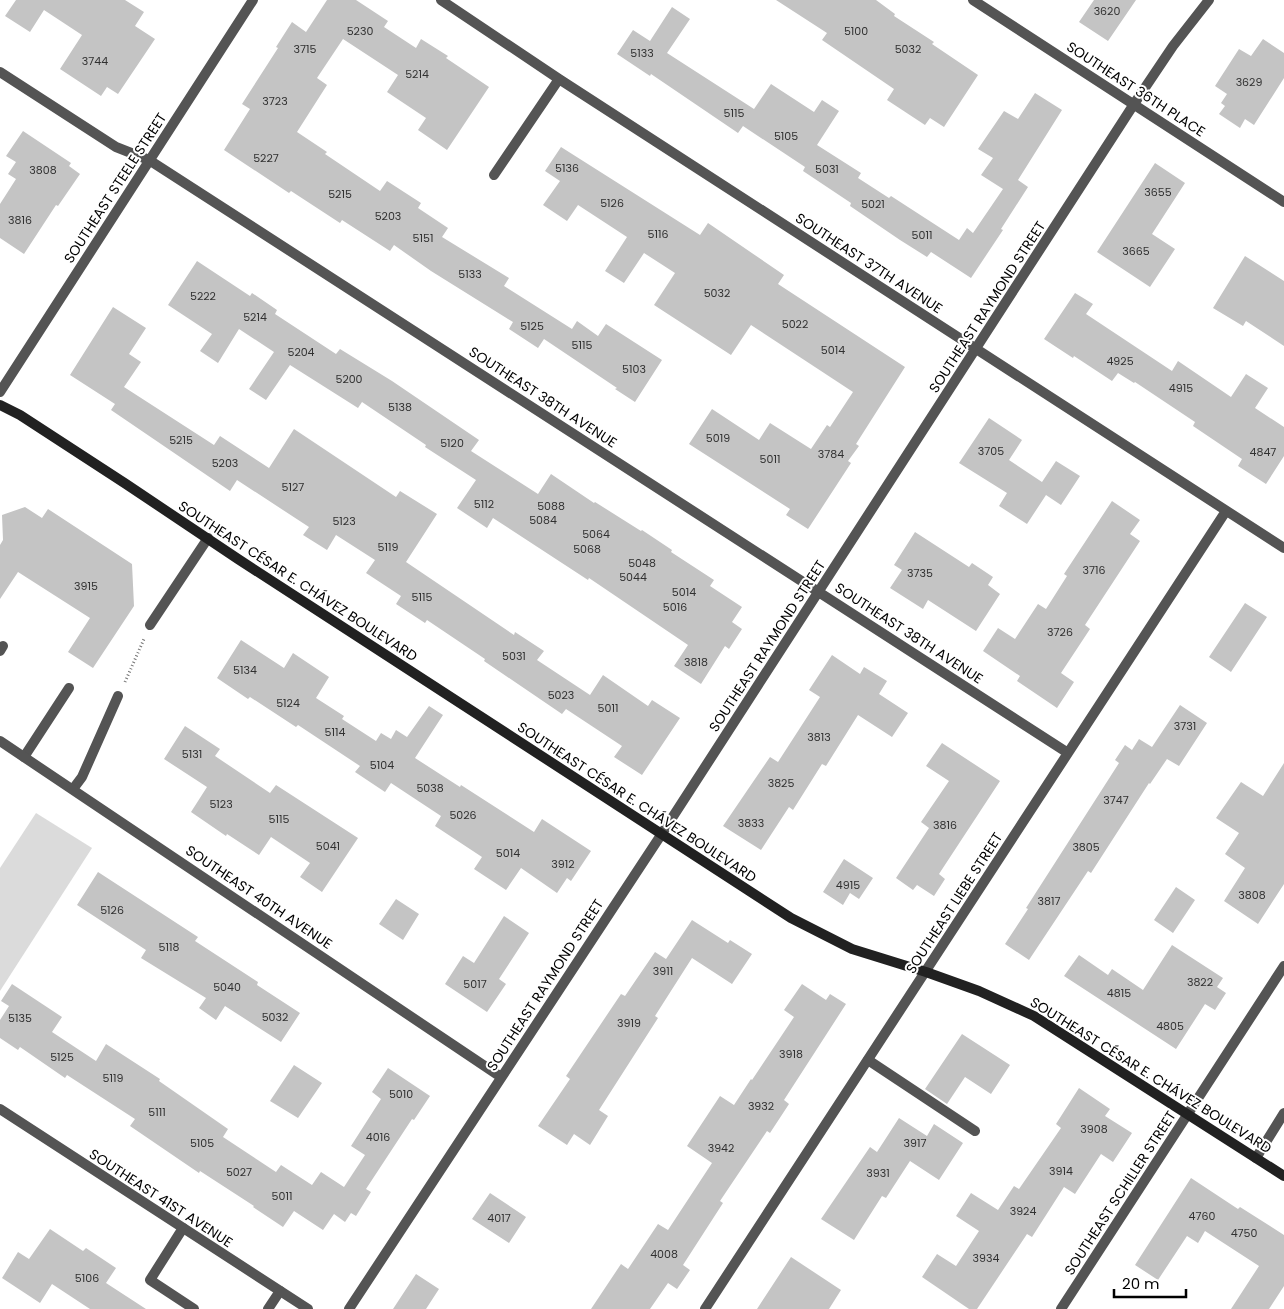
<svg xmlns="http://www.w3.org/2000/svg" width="1284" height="1309" font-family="Poppins,sans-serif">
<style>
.green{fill:#dbdbdb}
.building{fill:#c4c4c4}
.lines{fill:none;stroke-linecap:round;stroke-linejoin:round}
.path{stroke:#767676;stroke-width:3;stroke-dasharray:1 2.5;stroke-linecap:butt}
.service{stroke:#545454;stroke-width:10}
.minor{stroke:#545454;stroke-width:10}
.tertiary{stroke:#545454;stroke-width:10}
.secondary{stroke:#212121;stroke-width:10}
.labels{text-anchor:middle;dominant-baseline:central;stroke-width:4;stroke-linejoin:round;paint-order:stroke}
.number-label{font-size:11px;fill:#313131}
.street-label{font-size:14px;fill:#000;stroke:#fff}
</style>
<rect width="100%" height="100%" fill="#fff"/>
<!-- green -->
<path class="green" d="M36,813L92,848L0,991V868Z"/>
<!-- building -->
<path class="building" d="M16,0H125L144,12L135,26L155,39L118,94L107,87L101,96L60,69L82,35L44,10L30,32L5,16Z
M327,0H356L388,21L384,27L416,48L421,39L448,56L446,58L489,87L447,150L418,130L426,118L387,92L398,75L343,39L317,78L327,85L297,132L327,152L325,154L380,191L387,181L421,203L418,208L448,228L442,237L509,278L504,286L572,329L577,321L598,336L606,324L662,360L635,402L615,389L617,388L544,339L538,348L509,329L513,322L431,271L394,245L390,251L342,220L340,223L291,191L289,193L224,150L250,109L242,104L278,48L276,47L292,22L306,32Z
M776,0H876L895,14L894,16L934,42L932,44L978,75L944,127L930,118L925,125L887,100L894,89L822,40L827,33Z
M1094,0H1136L1108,41L1079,22Z
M672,7L690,19L667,53L754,109L771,84L814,112L822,100L839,111L817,145L861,173L858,178L889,198L891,196L959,240L967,228L973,233L1003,189L981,175L993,158L978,149L1004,111L1018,119L1035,93L1062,110L1018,180L1028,187L1001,229L1003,230L971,278L931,252L927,257L900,240L850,206L851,203L803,171L805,167L743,126L738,133L651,74L650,76L617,54L633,30L650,41Z
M1263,39L1284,53V78L1254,125L1245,119L1240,128L1219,114L1225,106L1221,103L1227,94L1215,86L1239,49L1251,56Z
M23,131L71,163L69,166L80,174L58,206L56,205L24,254L0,238V204L16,179L8,174L16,162L6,156Z
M561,147L700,235L708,223L784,275L778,284L905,367L856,444L859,446L848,461L851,463L808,529L786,515L790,509L689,444L712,409L759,440L770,423L811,449L827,425L830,427L853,392L751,325L731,355L654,305L675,273L644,253L624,283L605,271L627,237L578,205L567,221L543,205L560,181L545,171Z
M1155,163L1185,183L1152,234L1175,249L1150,287L1097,252Z
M1245,256L1284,281V346L1246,321L1243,326L1213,308Z
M197,261L250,296L252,293L277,310L275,314L336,354L340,349L392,381L479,440L471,451L538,494L551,474L594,503L595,502L641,531L642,530L672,550L671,552L714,580L710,586L742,607L732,622L742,629L729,649L725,646L701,684L674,666L688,645L589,578L588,580L493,518L487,528L457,508L476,480L425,447L426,445L362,402L358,408L290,365L266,400L249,389L274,352L239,329L218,363L200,351L212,334L168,305Z
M1075,293L1093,304L1086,314L1172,371L1178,361L1231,397L1246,374L1268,388L1255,408L1284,427V456L1266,484L1238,466L1242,459L1193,426L1195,422L1135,382L1134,383L1118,373L1112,381L1074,356L1073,358L1044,339Z
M113,307L146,328L129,354L141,362L124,387L214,445L220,436L269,468L294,429L396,497L400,491L437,514L406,562L514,635L515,632L544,651L537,660L590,695L603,675L648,706L652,700L680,718L642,775L614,757L622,746L566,709L562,714L484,661L485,659L427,620L425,623L396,604L401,596L366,573L375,560L336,535L327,550L303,535L309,527L237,480L230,491L111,410L115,404L70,375Z
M989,418L1022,440L1009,460L1042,482L1056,461L1080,476L1061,505L1046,495L1027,524L999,506L1007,493L959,463Z
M1112,501L1140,520L1130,534L1140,541L1085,625L1090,629L1061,673L1074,682L1057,708L1017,681L1020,676L983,651L998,628L1015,639L1038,604L1046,609L1067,576L1064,574Z
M25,507L42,518L48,509L132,564L134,606L93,668L68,652L90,618L18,572L0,599V545L3,540L2,515Z
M915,532L969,567L972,563L993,577L988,585L1000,594L976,631L928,600L923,609L890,588L902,570L894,565Z
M1245,603L1267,617L1231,672L1209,657Z
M241,640L284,668L293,653L329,677L316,698L344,716L342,719L376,741L381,733L391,739L396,730L407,737L429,706L443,715L415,758L460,787L461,785L534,832L542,819L591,851L571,881L567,878L557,893L521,868L506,890L474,869L482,857L435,826L441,816L391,783L385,792L355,772L360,766L298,725L296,727L250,697L248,699L217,678Z
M832,655L860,674L864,667L887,681L879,694L908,713L892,737L858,715L826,766L822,764L793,810L789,807L761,850L723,826L770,757L778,762L820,697L809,690Z
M1180,705L1207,723L1179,766L1167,759L1150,784L1149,783L1091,873L1088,871L1029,960L1005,944L1028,909L1026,908L1119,763L1115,760L1125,745L1132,750L1139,739L1152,747Z
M185,726L220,749L215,756L270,793L276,785L358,838L322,892L300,877L310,863L271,837L259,855L227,834L226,836L191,812L207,787L164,759Z
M942,743L1000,781L939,874L945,879L934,896L917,885L913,890L896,878L929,828L921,822L949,781L926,766Z
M1284,763V884L1258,924L1224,901L1245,868L1225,854L1239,833L1216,818L1241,782L1263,796Z
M844,859L873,878L859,899L850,893L843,905L823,892Z
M98,872L198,937L195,941L258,982L257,985L300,1013L281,1042L225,1006L216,1020L199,1008L206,998L141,958L146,950L77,905Z
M1176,887L1195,900L1173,933L1154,920Z
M396,899L419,914L403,940L379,924Z
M504,916L529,933L499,979L506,984L487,1012L445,984L463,956L474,963Z
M692,920L728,943L730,940L752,954L732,984L692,958L655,1016L658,1018L599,1110L608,1116L590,1145L574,1134L567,1145L538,1126L570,1079L566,1076L621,994L625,996L655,952L666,959Z
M1172,945L1223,978L1217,987L1226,993L1215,1010L1205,1004L1176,1049L1064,976L1079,955L1108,975L1112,969L1143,990Z
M12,984L62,1017L52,1032L96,1061L106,1044L160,1079L159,1081L228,1129L223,1137L276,1172L281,1165L312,1185L321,1172L344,1187L365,1155L351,1146L381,1099L372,1092L388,1068L430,1096L414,1120L412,1119L366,1189L371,1192L356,1216L351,1213L345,1222L334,1214L323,1230L294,1211L283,1227L253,1207L254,1206L200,1171L199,1173L130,1126L135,1119L67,1075L65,1078L20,1047L18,1050L0,1038V1020L9,1006L1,1001Z
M802,984L826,1000L830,994L846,1004L784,1100L789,1104L770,1133L767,1131L720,1201L723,1203L683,1265L690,1270L677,1289L668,1283L650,1309H591L621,1264L628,1269L658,1224L668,1230L712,1163L687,1146L720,1096L734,1105L751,1079L752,1080L794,1017L784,1010Z
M962,1034L1010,1065L991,1094L965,1077L947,1104L925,1089Z
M294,1065L322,1083L298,1118L270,1101Z
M1079,1088L1110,1109L1105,1116L1132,1133L1113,1162L1101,1154L1075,1194L1064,1187L1032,1237L1027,1234L977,1309H969L922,1277L937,1254L956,1266L979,1231L956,1216L971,1193L998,1210L1014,1186L1019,1189L1061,1128L1056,1124Z
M899,1118L927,1136L934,1124L963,1143L939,1180L910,1161L886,1198L882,1196L854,1240L821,1219L870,1147L877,1152Z
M1191,1178L1238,1209L1240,1207L1284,1235V1286L1269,1309H1231L1259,1266L1205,1231L1198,1243L1187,1236L1158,1280L1135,1265Z
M490,1193L526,1217L509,1243L472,1219Z
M50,1229L83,1251L86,1248L116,1268L106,1283L146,1309H90L52,1284L40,1303L2,1278L18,1252L29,1259Z
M791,1257L841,1290L829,1309H757Z
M416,1274L439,1289L426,1309H393Z"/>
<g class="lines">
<!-- path -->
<path class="path" d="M125,682L144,639"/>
<!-- service -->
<path class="service" d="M150,625L208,538
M0,651L3,646
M24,757L69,688
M73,789L82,777L118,696
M868,1060L975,1131
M1256,1158L1284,1113
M183,1228L150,1280L194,1309
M268,1309L280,1291"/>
<!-- minor -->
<path class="minor" d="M441,0L559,79L1284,548
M973,0L1284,202
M0,72L116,147L149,160L1068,753
M494,175L559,79
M0,741L501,1077
M349,1309L661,835L1134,104L1173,46L1209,0
M705,1309L1226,511
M1061,1309L1284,966"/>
<!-- tertiary -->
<path class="tertiary" d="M0,392L253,0
M0,1109L308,1309"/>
<!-- secondary -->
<path class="secondary" d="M0,405L20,415L126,484L238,559L791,918L852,949L926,972L979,991L1034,1016L1284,1176"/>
</g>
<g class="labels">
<!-- number labels -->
<g class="number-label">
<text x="1107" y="11">3620</text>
<text x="360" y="31">5230</text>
<text x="856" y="31">5100</text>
<text x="305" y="49">3715</text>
<text x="908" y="49">5032</text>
<text x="642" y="53">5133</text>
<text x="95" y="61">3744</text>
<text x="417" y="74">5214</text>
<text x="1249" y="82">3629</text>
<text x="275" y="101">3723</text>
<text x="734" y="113">5115</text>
<text x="786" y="136">5105</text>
<text x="266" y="158">5227</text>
<text x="567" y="168">5136</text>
<text x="827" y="169">5031</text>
<text x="43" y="170">3808</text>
<text x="1158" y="192">3655</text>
<text x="340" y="194">5215</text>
<text x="612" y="203">5126</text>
<text x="873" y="204">5021</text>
<text x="388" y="216">5203</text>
<text x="20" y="220">3816</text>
<text x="658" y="234">5116</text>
<text x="922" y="235">5011</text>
<text x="423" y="238">5151</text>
<text x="1136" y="251">3665</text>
<text x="470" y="274">5133</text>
<text x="717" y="293">5032</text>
<text x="203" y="296">5222</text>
<text x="255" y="317">5214</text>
<text x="795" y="324">5022</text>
<text x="532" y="326">5125</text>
<text x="582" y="345">5115</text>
<text x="833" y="350">5014</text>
<text x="301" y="352">5204</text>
<text x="1120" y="361">4925</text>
<text x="634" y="369">5103</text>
<text x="349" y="379">5200</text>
<text x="1181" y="388">4915</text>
<text x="400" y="407">5138</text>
<text x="718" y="438">5019</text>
<text x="181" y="440">5215</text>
<text x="452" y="443">5120</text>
<text x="991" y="451">3705</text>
<text x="1263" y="452">4847</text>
<text x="831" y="454">3784</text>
<text x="770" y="459">5011</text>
<text x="225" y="463">5203</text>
<text x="293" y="487">5127</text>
<text x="484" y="504">5112</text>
<text x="551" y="506">5088</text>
<text x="543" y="520">5084</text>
<text x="344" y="521">5123</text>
<text x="596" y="534">5064</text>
<text x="388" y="547">5119</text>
<text x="587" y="549">5068</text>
<text x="642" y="563">5048</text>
<text x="1094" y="570">3716</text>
<text x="920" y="573">3735</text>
<text x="633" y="577">5044</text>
<text x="86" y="586">3915</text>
<text x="684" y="592">5014</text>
<text x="422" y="597">5115</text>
<text x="675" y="607">5016</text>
<text x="1060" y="632">3726</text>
<text x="514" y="656">5031</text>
<text x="696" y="662">3818</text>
<text x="245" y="670">5134</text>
<text x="561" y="695">5023</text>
<text x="288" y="703">5124</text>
<text x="608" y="708">5011</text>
<text x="1185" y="726">3731</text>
<text x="335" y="732">5114</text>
<text x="819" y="737">3813</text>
<text x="192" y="754">5131</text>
<text x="382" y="765">5104</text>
<text x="781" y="783">3825</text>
<text x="430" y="788">5038</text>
<text x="1116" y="800">3747</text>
<text x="221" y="804">5123</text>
<text x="463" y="815">5026</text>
<text x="279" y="819">5115</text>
<text x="751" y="823">3833</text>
<text x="945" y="825">3816</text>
<text x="328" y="846">5041</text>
<text x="1086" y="847">3805</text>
<text x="508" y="853">5014</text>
<text x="563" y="864">3912</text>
<text x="848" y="885">4915</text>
<text x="1252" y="895">3808</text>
<text x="1049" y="901">3817</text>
<text x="112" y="910">5126</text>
<text x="169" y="947">5118</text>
<text x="663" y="971">3911</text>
<text x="1200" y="982">3822</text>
<text x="475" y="984">5017</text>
<text x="227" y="987">5040</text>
<text x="1119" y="993">4815</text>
<text x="275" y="1017">5032</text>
<text x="20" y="1018">5135</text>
<text x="629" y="1023">3919</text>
<text x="1170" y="1026">4805</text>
<text x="791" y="1054">3918</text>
<text x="62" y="1057">5125</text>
<text x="113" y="1078">5119</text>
<text x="401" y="1094">5010</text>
<text x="761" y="1106">3932</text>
<text x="157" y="1112">5111</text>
<text x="1094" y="1129">3908</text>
<text x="378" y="1137">4016</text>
<text x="202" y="1143">5105</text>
<text x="915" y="1143">3917</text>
<text x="721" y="1148">3942</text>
<text x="1061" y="1171">3914</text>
<text x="239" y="1172">5027</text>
<text x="878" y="1173">3931</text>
<text x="282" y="1196">5011</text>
<text x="1023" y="1211">3924</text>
<text x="1202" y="1216">4760</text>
<text x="499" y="1218">4017</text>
<text x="1244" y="1233">4750</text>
<text x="664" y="1254">4008</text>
<text x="986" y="1258">3934</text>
<text x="87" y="1278">5106</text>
</g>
<!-- street labels -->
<g class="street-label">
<text transform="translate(1136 89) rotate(33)">SOUTHEAST 36TH PLACE</text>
<text transform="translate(115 188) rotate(-57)">SOUTHEAST STEELE STREET</text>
<text transform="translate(869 263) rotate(33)">SOUTHEAST 37TH AVENUE</text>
<text transform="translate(987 307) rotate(-57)">SOUTHEAST RAYMOND STREET</text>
<text transform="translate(543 397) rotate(33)">SOUTHEAST 38TH AVENUE</text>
<text transform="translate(298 581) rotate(33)">SOUTHEAST CÉSAR E. CHÁVEZ BOULEVARD</text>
<text transform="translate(909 633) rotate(33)">SOUTHEAST 38TH AVENUE</text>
<text transform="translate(767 646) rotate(-57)">SOUTHEAST RAYMOND STREET</text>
<text transform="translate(637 802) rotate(33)">SOUTHEAST CÉSAR E. CHÁVEZ BOULEVARD</text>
<text transform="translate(259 897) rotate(34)">SOUTHEAST 40TH AVENUE</text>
<text transform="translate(954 903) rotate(-57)">SOUTHEAST LIEBE STREET</text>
<text transform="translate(545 985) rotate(-57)">SOUTHEAST RAYMOND STREET</text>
<text transform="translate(1151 1075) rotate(32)">SOUTHEAST CÉSAR E. CHÁVEZ BOULEVARD</text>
<text transform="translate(1120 1193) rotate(-57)">SOUTHEAST SCHILLER STREET</text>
<text transform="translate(161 1198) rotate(33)">SOUTHEAST 41ST AVENUE</text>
</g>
</g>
<!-- scale -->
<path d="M1114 1289v8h72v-8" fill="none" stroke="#000000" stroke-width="2.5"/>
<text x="1122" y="1289" font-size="15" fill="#000000" stroke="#ffffff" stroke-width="4" paint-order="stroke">20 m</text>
</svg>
